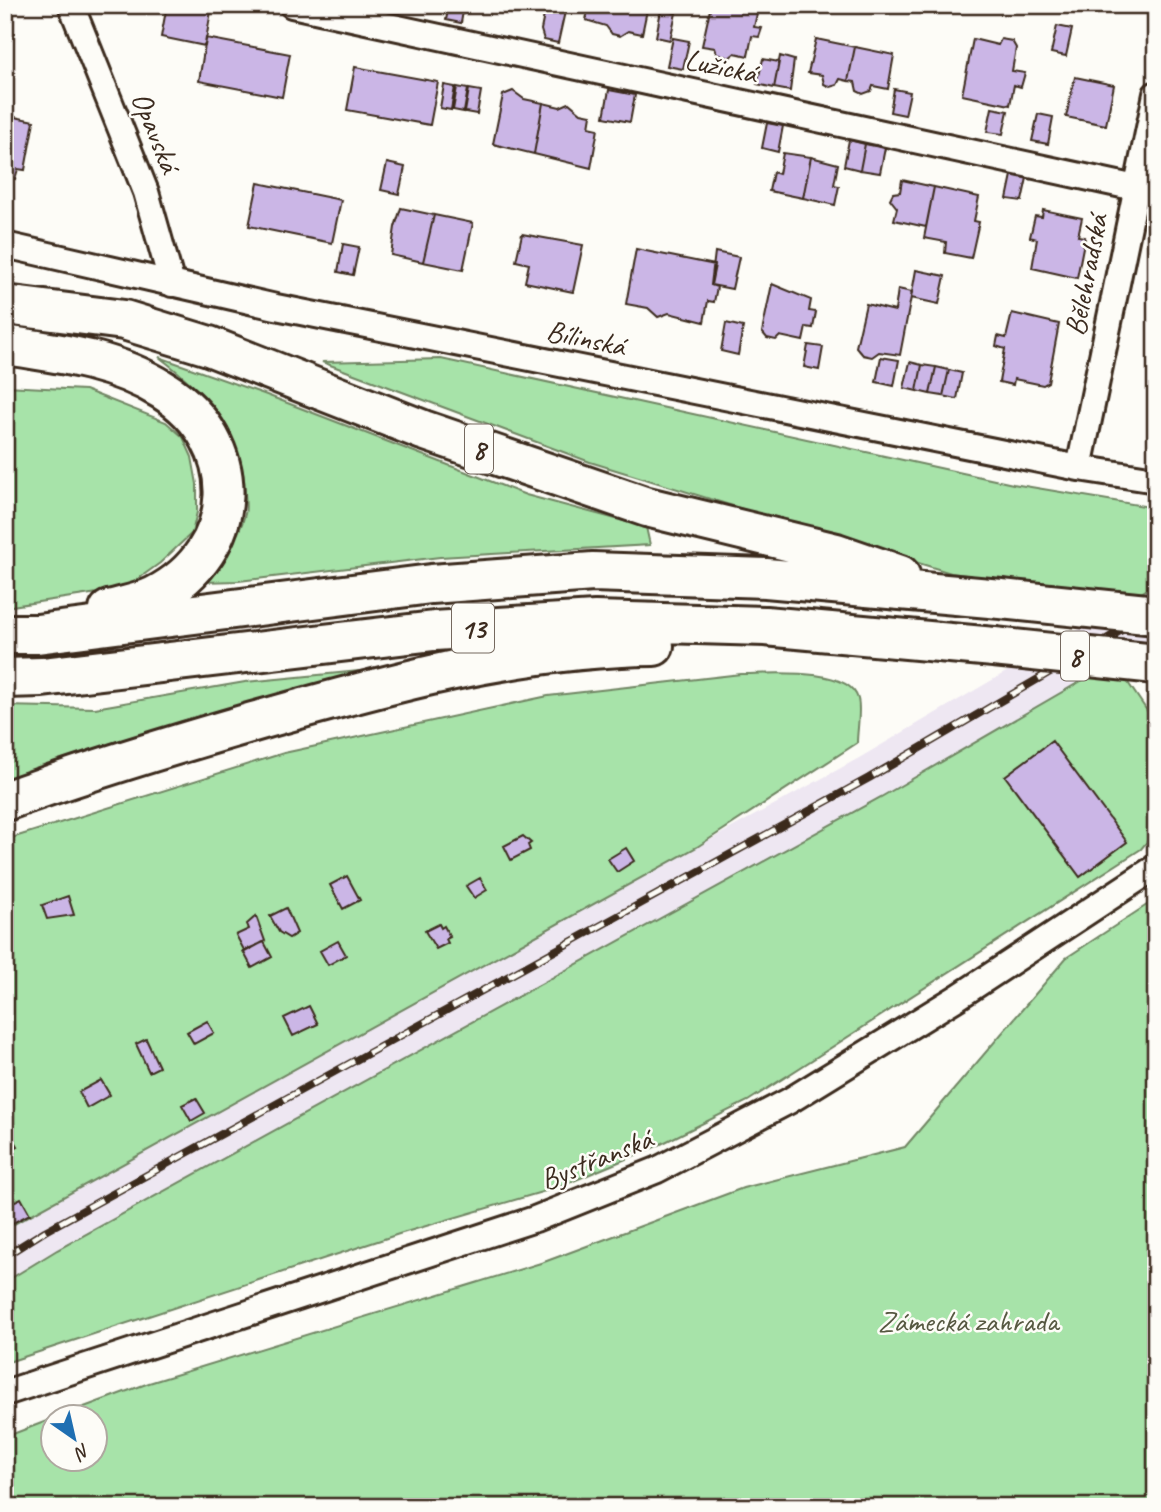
<svg xmlns="http://www.w3.org/2000/svg" width="1161" height="1512" font-family="Caveat,sans-serif">
<style>
.built{fill:#eee7f2}
.green{fill:#a7e3a9;stroke:#718664;stroke-width:2}
.building{fill:#cbb6e6;stroke:#3b2a1e;stroke-width:2}
.lines{fill:none;stroke-linecap:round;stroke-linejoin:round}
.minor-casing{stroke:#3b2a1e;stroke-width:30}
.trunk-casing{stroke:#3b2a1e;stroke-width:44}
.minor{stroke:#fdfcf7;stroke-width:24}
.trunk{stroke:#fdfcf7;stroke-width:38}
.rail-casing{stroke:#3b2a1e;stroke-width:8}
.rail{stroke:#fdfcf7;stroke-width:5;stroke-dasharray:16;stroke-linecap:butt}
.trunk-bridge-casing{stroke:#3b2a1e;stroke-width:44;stroke-linecap:butt}
.trunk-bridge{stroke:#fdfcf7;stroke-width:38}
.labels{text-anchor:middle;dominant-baseline:central;stroke-width:5;stroke-linejoin:round;paint-order:stroke}
.shield{fill:#fdfcf7;stroke:#75695f;stroke-width:2}
.shield-label{font-size:28px;font-weight:bold;fill:#3b2a1e}
.street-label{font-size:30px;fill:#3b2a1e;stroke:#fdfcf7}
.park-label{font-size:30px;fill:#565841;stroke:#fdfcf7}
</style>
<rect width="100%" height="100%" fill="#fdfcf7"/>
<filter id="ink" filterUnits="userSpaceOnUse"><feTurbulence type="fractalNoise" baseFrequency=".0143" numOctaves="2"/><feDisplacementMap in="SourceGraphic" scale="14" xChannelSelector="R" yChannelSelector="G"/><feConvolveMatrix kernelMatrix="1 2 1 2 8 2 1 2 1" color-interpolation-filters="sRGB"/></filter>
<g filter="url(#ink)">
<!-- built -->
<path class="built" d="M1156,584V637L881,797L57,1250L5,1282V1229L34,1211L859,758Z"/>
<!-- green -->
<path class="green" d="M159,357L264,394L526,495L646,527L650,545L440,557L239,581L203,582C219,563 239,539 245,514C247,507 245,499 245,492C243,432 204,391 159,357Z
M441,359L1013,484L1156,508V584L1134,597L951,573L590,462L322,362Z
M5,386L85,390L166,422L183,437L192,457L197,484V512L192,533L160,563L124,589L5,607Z
M1114,662L1156,724V831L1141,849L748,1101L657,1146L559,1187L399,1234L5,1363V1282L57,1250L881,797Z
M380,669L5,782V706L95,708L245,682Z
M741,674C768,674 849,666 858,699C861,711 857,730 857,743L697,847L5,1229V840L284,753L548,696Z
M1156,899V1507H11L5,1485V1437L52,1419V1460H94V1418L57,1417L149,1383L544,1262L743,1188L905,1147L1066,958Z"/>
<!-- building -->
<path class="building" d="M167,5L211,11L205,46L161,37Z
M449,5H464L461,23L446,20Z
M498,5H528L526,14Z
M546,5L566,7L558,43L544,40L541,30Z
M589,5H648L642,34L628,31L620,36L612,34L606,26L586,20Z
M711,5H759L754,27L762,28L759,37L752,36L748,56L735,53L729,58L717,54L715,48L702,46Z
M1098,5H1130L1129,12Z
M661,10L676,13L670,40L656,37Z
M1057,26L1072,29L1066,56L1051,53Z
M206,38L290,54L282,97L199,81Z
M673,38L689,41L683,69L667,66Z
M816,39L855,47L848,81L840,79L837,85L830,87L824,84L822,75L808,73Z
M973,39L998,45L1001,39L1012,41L1016,48L1012,71L1025,73L1021,87L1014,85L1010,105L962,95Z
M855,47L894,55L888,89L873,86L871,91L863,94L857,91L855,82L848,81Z
M780,56L794,60L790,91L774,88Z
M763,59L779,62L774,88L757,84Z
M355,67L438,82L430,125L347,110Z
M1075,77L1114,85L1106,125L1066,117Z
M444,85L455,87L451,110L440,108Z
M457,87L468,89L464,112L453,110Z
M469,89L481,91L477,114L465,112Z
M894,89L910,92L905,115L890,112Z
M609,90L635,95L630,122L604,117Z
M513,91L524,99L543,103L534,154L493,144L503,95Z
M543,103L560,107L569,103L581,113L591,115L589,127L598,129L591,168L534,154Z
M992,108L1008,111L1003,134L987,132Z
M1038,114L1053,117L1048,144L1032,141Z
M5,115L34,121L25,170L18,169L15,179L5,177Z
M767,123L783,126L778,152L762,148Z
M849,140L865,144L860,170L844,166Z
M865,144L885,148L880,173L860,170Z
M783,153L811,157L803,198L769,191L773,172L779,174Z
M811,157L838,164L834,185L839,186L835,205L803,198Z
M387,163L405,167L399,194L381,190Z
M1012,175L1027,178L1022,201L1007,199Z
M902,180L934,187L926,227L894,220L897,208L890,199L893,193L900,192Z
M258,183L341,200L332,243L249,226Z
M934,187L979,197L974,221L979,222L971,258L945,253L946,242L924,238Z
M401,208L434,215L423,262L391,255L395,227Z
M1043,210L1082,218L1078,236L1085,237L1077,278L1032,268L1037,239L1030,237L1035,216L1042,217Z
M434,215L473,223L463,270L423,262Z
M522,234L583,245L573,292L525,282L529,264L516,261Z
M343,244L359,247L353,275L338,272Z
M636,249L715,265L711,285L717,287L714,302L708,301L704,322L669,313L658,317L648,308L626,304Z
M715,252L739,257L732,289L711,285Z
M916,270L945,276L939,304L911,298Z
M772,284L811,300L809,311L816,312L813,328L806,327L803,341L780,336L776,340L767,338L762,332Z
M898,289L912,292L900,355L879,352L872,357L863,355L856,347L866,304L895,311Z
M1012,313L1059,324L1048,382L1043,385L1014,379L1013,385L999,382L1005,349L996,346L998,336L1006,338Z
M726,323L743,327L738,355L721,351Z
M808,345L823,347L819,370L804,367Z
M881,357L899,360L894,386L876,382Z
M910,362L922,365L917,391L904,388Z
M922,365L936,367L930,394L917,391Z
M936,367L949,370L943,396L930,394Z
M949,370L962,373L957,399L943,396Z
M1052,741L1127,842L1080,877L1005,776Z
M523,836L531,843L528,845L530,850L511,860L504,846Z
M626,848L634,861L617,872L608,859Z
M347,876L360,900L343,909L330,885Z
M480,878L487,890L474,898L466,886Z
M68,896L74,915L47,919L42,905Z
M286,908L297,933L289,938L279,932L270,916Z
M256,916L265,941L245,952L236,935L249,929L247,924Z
M439,924L441,928L444,926L450,937L446,939L448,943L436,949L425,931Z
M338,941L346,955L328,965L320,951Z
M264,942L272,957L252,968L243,951Z
M309,1006L318,1024L293,1036L284,1018Z
M207,1021L214,1033L194,1044L187,1032Z
M146,1039L159,1067L149,1072L136,1044Z
M101,1080L110,1095L87,1108L79,1092Z
M196,1098L205,1113L191,1121L182,1105Z
M11,1134L18,1146L5,1153V1138Z
M21,1198L30,1214L7,1226L5,1206Z"/>
<g class="lines">
<defs>
<path id="minor" d="M71,5L146,192L172,284
M292,5L1136,188
M5,245L276,307L1079,468L1156,480
M1079,468L1156,94
M5,1393L535,1219L657,1170L789,1101L958,997L1156,867"/>
<path id="trunk" d="M5,305L124,320L209,346L423,430L647,507L836,553L900,575
M5,345C60,353 115,360 163,390C246,442 244,550 155,596C141,603 124,606 109,610
M5,634H37L431,584L593,572L766,578L1001,599
M5,678L42,677L434,631L595,621L765,626L994,647
M5,801C87,771 170,746 253,722C383,685 519,647 654,646"/>
</defs>
<!-- minor casing -->
<use href="#minor" class="minor-casing"/>
<!-- trunk casing -->
<use href="#trunk" class="trunk-casing"/>
<!-- minor -->
<use href="#minor" class="minor"/>
<!-- trunk -->
<use href="#trunk" class="trunk"/>
<defs>
<path id="rail" d="M5,1256L45,1231L869,778L1156,610"/>
</defs>
<!-- rail casing -->
<use href="#rail" class="rail-casing"/>
<!-- rail -->
<use href="#rail" class="rail"/>
<defs>
<path id="trunk-bridge" d="M1001,599L1156,615
M994,647L1156,664"/>
</defs>
<!-- trunk-bridge casing -->
<use href="#trunk-bridge" class="trunk-bridge-casing"/>
<!-- trunk-bridge -->
<use href="#trunk-bridge" class="trunk-bridge"/>
</g>
</g>
<g class="labels">
<!-- shield labels -->
<g class="shield">
<rect x="465" y="424.5" width="28" height="49" rx="5"/>
<rect x="452" y="603.5" width="42" height="49" rx="5"/>
<rect x="1061" y="631.5" width="28" height="49" rx="5"/>
</g>
<g class="shield-label">
<text x="479" y="449">8</text>
<text x="473" y="628">13</text>
<text x="1075" y="656">8</text>
</g>
<!-- street labels -->
<g class="street-label">
<text transform="translate(721 66) rotate(12)">Lužická</text>
<text transform="translate(156 132) rotate(68)">Opavská</text>
<text transform="translate(1086 275) rotate(-79)">Bělehradská</text>
<text transform="translate(586 338) rotate(12)">Bílinská</text>
<text transform="translate(596 1159) rotate(-22)">Bystřanská</text>
</g>
<!-- park labels -->
<g class="park-label">
<text x="968" y="1321">Zámecká zahrada</text>
</g>
</g>
<!-- margin -->
<rect width="1161" height="1512" fill="none" stroke="#fdfcf7" stroke-width="28"/>
<rect x="14" y="14" width="1133" height="1484" fill="none" stroke="#3b2a1e" stroke-width="2.5" filter="url(#ink)"/>
<!-- north arrow -->
<g transform="translate(74 1438) rotate(146)"><circle r="33" fill="#fdfcf7" stroke="#afa8a0" stroke-width="2"/>
<path d="M0-5L12 26L0 18L-12 26Z" fill="#1f6fb2"/>
<text y="-10" font-size="19" font-weight="bold" text-anchor="middle" fill="#3b2a1e">N</text>
</g>
</svg>
